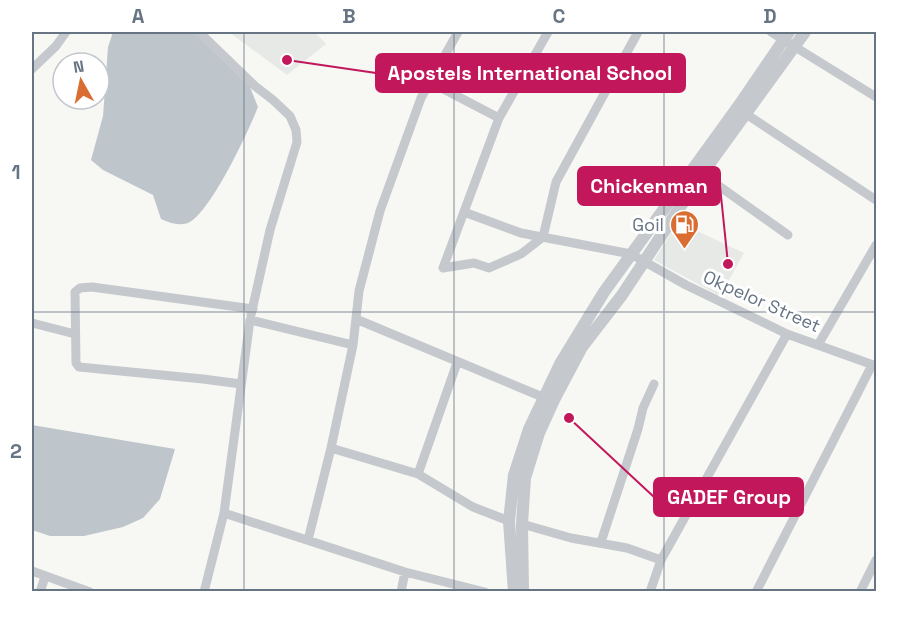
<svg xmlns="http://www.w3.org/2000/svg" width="908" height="623" font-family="'Space Grotesk',sans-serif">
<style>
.built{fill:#e7e9e7}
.water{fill:#bfc6cb}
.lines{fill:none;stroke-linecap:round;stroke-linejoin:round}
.minor{stroke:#c5c8cc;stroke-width:9}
.tertiary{stroke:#c5c8cc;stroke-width:12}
.grid{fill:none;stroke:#677484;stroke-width:1.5;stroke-opacity:0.55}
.labels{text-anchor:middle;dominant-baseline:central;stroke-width:6;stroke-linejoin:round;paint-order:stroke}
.poi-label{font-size:18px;fill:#677484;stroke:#fff;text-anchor:end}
.street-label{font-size:18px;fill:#677484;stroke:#fff}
.leader{fill:none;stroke:#c2185b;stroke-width:2}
.callout-dot{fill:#c2185b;stroke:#fff;stroke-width:2}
.callout{fill:#c2185b;stroke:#c2185b;stroke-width:2}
.callout-label{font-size:20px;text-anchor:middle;font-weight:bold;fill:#fff}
.neatline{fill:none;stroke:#677484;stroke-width:2}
.grid-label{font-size:20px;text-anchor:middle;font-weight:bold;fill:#677484}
</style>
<rect width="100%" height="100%" fill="#f7f7f4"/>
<!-- built -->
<path class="built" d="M229,32H315L326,44L287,75Z
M678,222L744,253L720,296L654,260Z"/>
<!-- water -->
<path class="water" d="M113,32H198L239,71L250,87L258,107C249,130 210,214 188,223C178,226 170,223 161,219L153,195L103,170L91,160L103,116L108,47Z
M32,425L175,449L160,499L143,518L123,527L84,536H50L32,530Z"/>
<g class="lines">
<!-- minor -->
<path class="minor" d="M199,32L255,86L273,100L290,116L296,130L297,142L270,230L251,315
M548,32L499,118L443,268L474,263L489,268L521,254L543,237L556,182L638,32
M771,32L876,97
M32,69L56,46L66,32
M430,82L499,118
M746,114L876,200
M702,174L788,235
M464,212L521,233L631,254L686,285L787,334L876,366
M356,319L545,398
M32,323L75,334
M818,345L876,245
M241,384L203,379L79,367L76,363L75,292L80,288L92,287L253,309
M331,448L418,474L473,507L509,521
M418,474L457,363
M224,513L405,572L485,592
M522,524L571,538L627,548L661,560
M308,540L331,448L353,345L359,291L380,211L421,98L458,32
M601,542L638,429L643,408L654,384
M32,571L90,592
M40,592L45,577
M204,592L224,513L250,320L353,345
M401,592L405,572
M650,592L661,560L787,334
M756,592L872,365
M860,592L876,560"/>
<!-- tertiary -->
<path class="tertiary" d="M514,592L509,521L514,475L529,429L560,364L604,292L742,101L789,32
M523,592L522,524L525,478L539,433L554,400L582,347L622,295L702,174L805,32"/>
</g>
<!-- grid -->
<path class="grid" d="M244,32V592M454,32V592M664,32V592M32,312H876"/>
<!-- icons -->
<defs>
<symbol id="fuel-pin" viewBox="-11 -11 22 30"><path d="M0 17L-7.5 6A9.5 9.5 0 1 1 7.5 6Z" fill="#da6d31" stroke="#fff"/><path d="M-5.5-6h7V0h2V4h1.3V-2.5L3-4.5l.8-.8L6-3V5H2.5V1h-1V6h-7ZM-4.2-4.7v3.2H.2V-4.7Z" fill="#fff"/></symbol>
</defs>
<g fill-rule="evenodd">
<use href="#fuel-pin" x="668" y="208" width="33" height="45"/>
</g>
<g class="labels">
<!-- poi labels -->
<g class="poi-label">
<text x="664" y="224">Goil</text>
</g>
<!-- street labels -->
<g class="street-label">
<text transform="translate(762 301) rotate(24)">Okpelor Street</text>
</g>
</g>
<!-- callouts -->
<path class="leader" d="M287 60L376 73M728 264L720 186M569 418L654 497"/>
<g class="callout-dot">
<circle cx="287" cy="60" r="6"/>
<circle cx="728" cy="264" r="6"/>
<circle cx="569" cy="418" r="6"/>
</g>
<g class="callout">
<rect x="376" y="54" width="309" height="38" rx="6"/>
<rect x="578" y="167" width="142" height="38" rx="6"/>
<rect x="654" y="478" width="149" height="38" rx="6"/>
</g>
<g class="callout-label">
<text x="530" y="80">Apostels International School</text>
<text x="649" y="193">Chickenman</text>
<text x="729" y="504">GADEF Group</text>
</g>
<!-- border -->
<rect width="908" height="623" fill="none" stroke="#ffffff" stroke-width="66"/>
<!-- north arrow -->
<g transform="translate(81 81) rotate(351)"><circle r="28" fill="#ffffff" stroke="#c2c7ce" stroke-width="1.5"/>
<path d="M0-4.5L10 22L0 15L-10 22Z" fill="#da6d31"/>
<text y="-9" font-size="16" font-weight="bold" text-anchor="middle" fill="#677484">N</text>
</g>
<rect x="33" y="33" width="842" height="557" class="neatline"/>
<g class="grid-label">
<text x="138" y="23">A</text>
<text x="349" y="23">B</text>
<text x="559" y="23">C</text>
<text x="770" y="23">D</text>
<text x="16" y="179">1</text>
<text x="16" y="458">2</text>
</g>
</svg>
